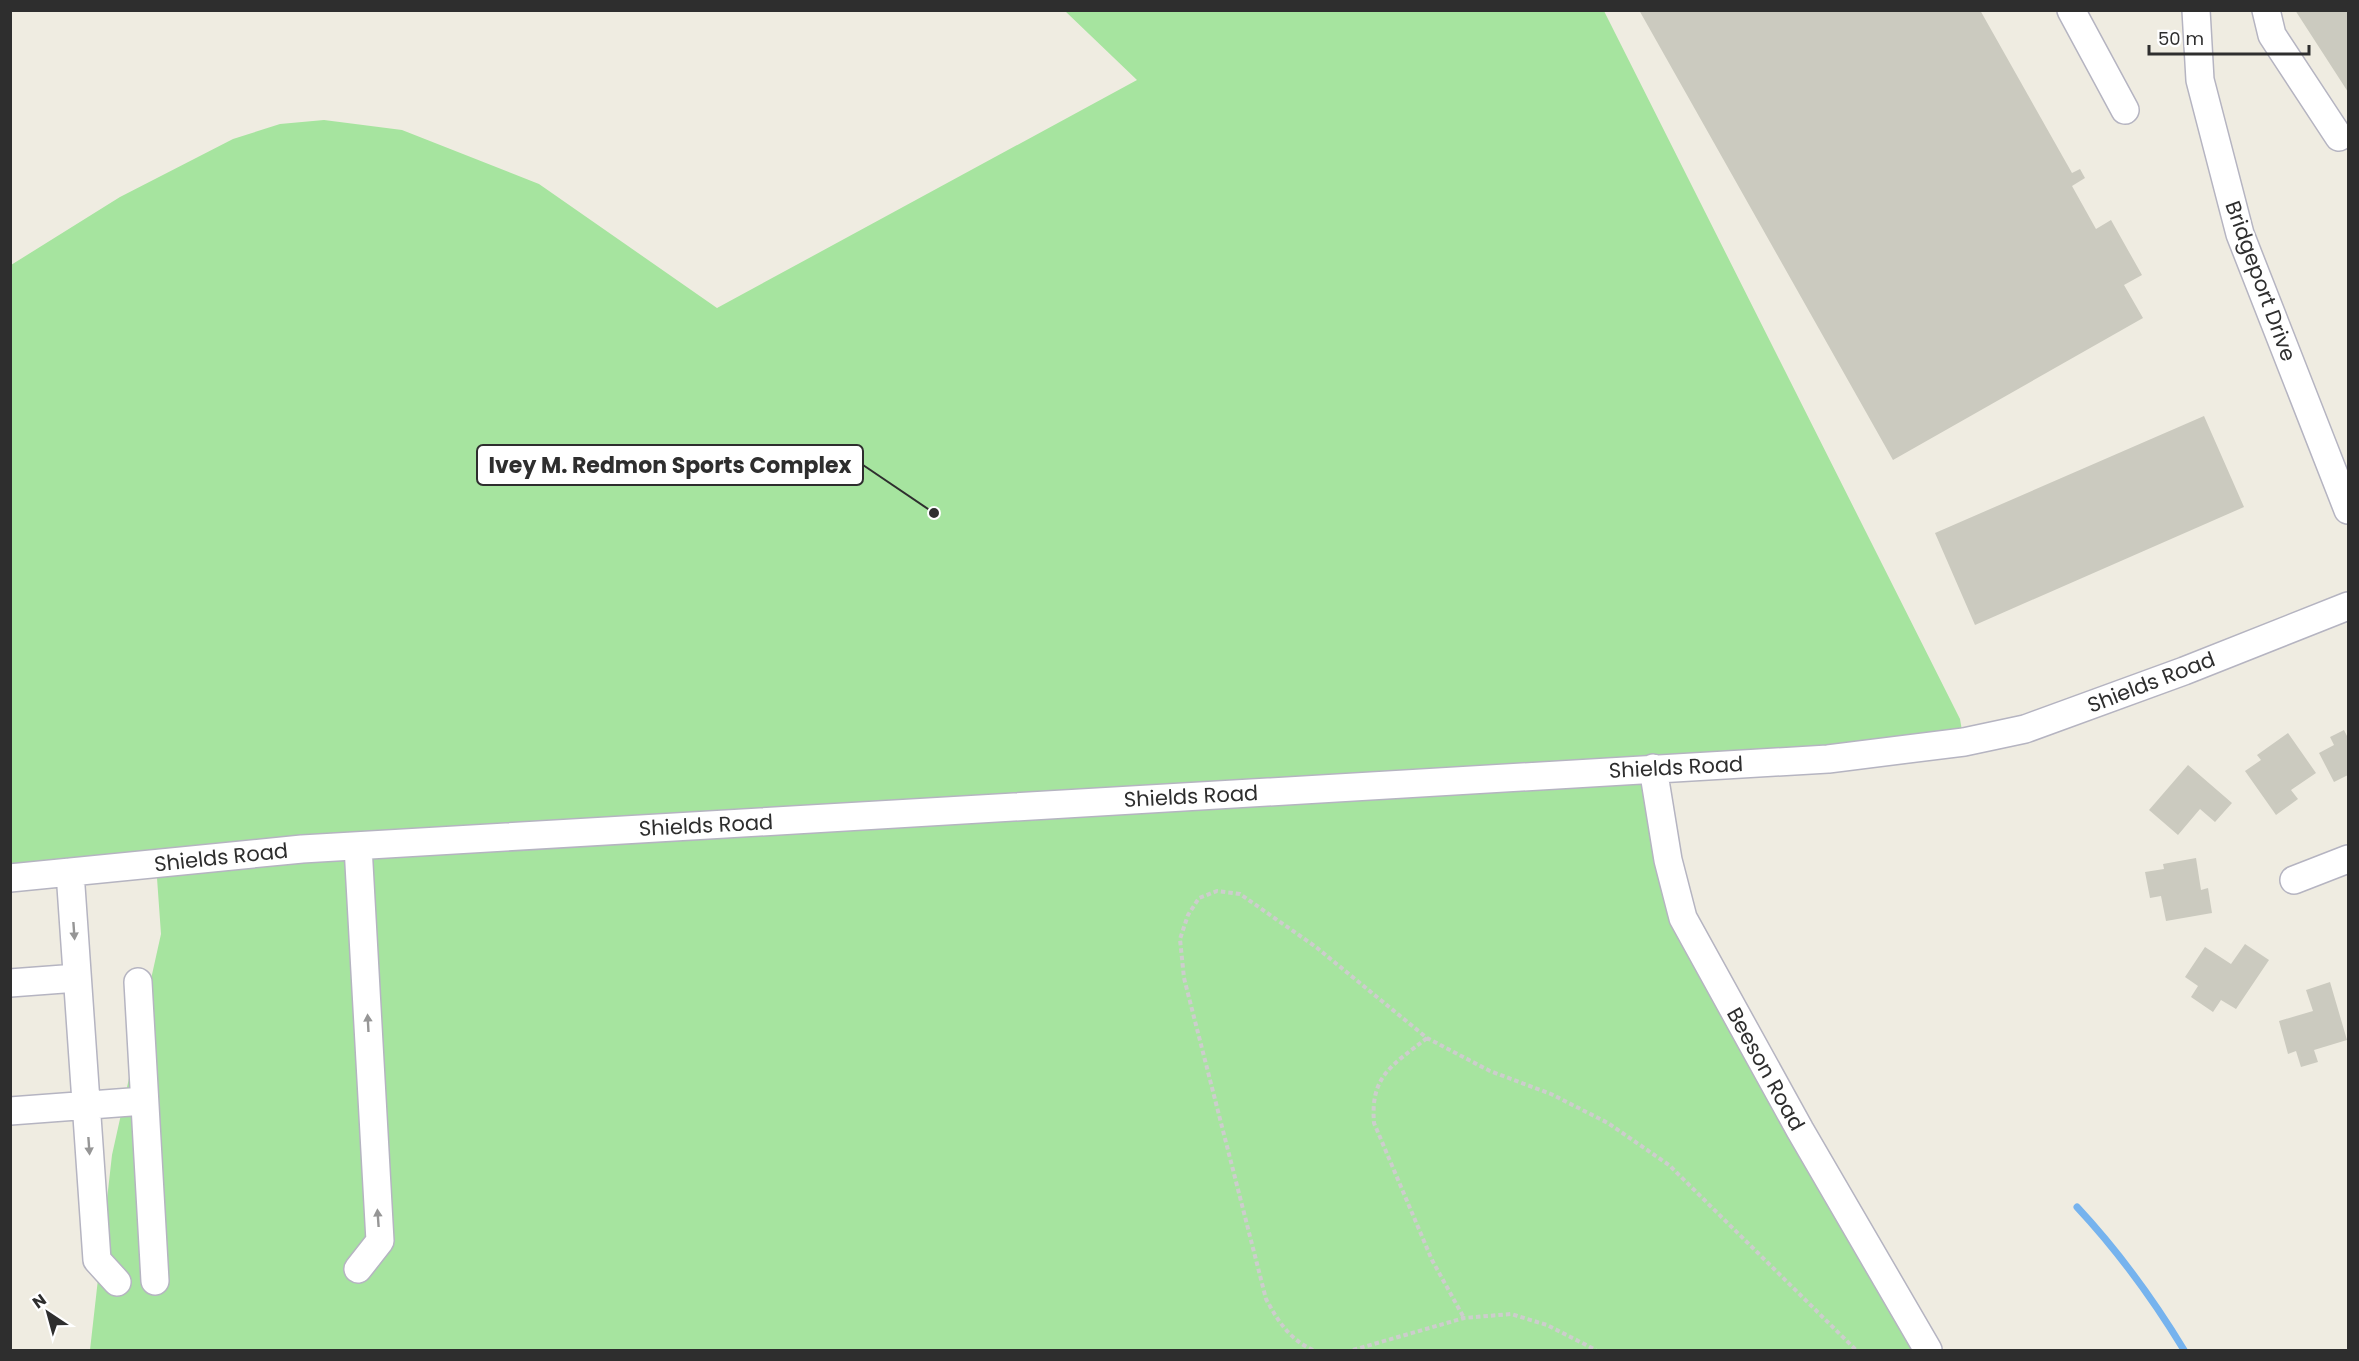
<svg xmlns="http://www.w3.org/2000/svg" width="2359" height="1361" font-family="Poppins,sans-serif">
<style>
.green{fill:#a6e49f}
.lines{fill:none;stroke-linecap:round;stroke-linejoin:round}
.stream{stroke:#76b3ee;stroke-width:7}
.building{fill:#cbcabf}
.minor-casing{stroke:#b5b4c1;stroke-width:30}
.path{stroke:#cdcdcd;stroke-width:4;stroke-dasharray:4.5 3;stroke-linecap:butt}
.minor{stroke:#fff;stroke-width:27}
.oneway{fill:#969696}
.labels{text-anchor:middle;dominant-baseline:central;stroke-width:4.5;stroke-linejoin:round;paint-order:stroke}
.street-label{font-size:21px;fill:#2e2e2e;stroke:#fff}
.leader{fill:none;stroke:#2e2e2e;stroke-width:2}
.callout-dot{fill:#2e2e2e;stroke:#fff;stroke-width:2}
.callout{fill:#fff;stroke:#2e2e2e;stroke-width:2}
.callout-label{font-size:22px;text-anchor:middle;font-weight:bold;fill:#2e2e2e}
</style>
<rect width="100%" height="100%" fill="#efece1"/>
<!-- green -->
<path class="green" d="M1065,11H1604L1960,719L1964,742L1654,768L1683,918L1928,1350H90L112,1155L161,934L156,864L11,878V265L120,197L233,139L280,124L324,120L402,130L539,184L717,308L1137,80Z"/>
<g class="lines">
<!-- stream -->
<path class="stream" d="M2077,1207C2118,1251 2153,1299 2184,1350"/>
</g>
<!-- building -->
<path class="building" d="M1639,10H1980L2072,173L2080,169L2085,178L2072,186L2096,229L2111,220L2142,275L2124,285L2143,318L1893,460Z
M2295,10H2348V92Z
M2204,416L2244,507L1975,625L1935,533Z
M2344,730L2348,738V775L2334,782L2319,753L2334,745L2330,737Z
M2288,733L2316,773L2291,790L2298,799L2276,815L2245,771L2261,760L2257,755Z
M2188,765L2232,803L2215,822L2200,809L2178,835L2149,810Z
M2196,858L2201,890L2208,888L2212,913L2166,921L2161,896L2150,898L2145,872L2164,869L2163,864Z
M2245,944L2269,960L2236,1009L2221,1000L2213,1012L2191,997L2198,986L2185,977L2205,947L2231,964Z
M2330,982L2347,1040L2314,1050L2318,1062L2301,1067L2296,1051L2288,1054L2279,1021L2313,1011L2306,990Z"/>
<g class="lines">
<defs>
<path id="minor" d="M2071,10L2125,110
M2196,10L2200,80L2240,234L2348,510
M2266,10L2272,35L2339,137
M1653,768L1668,860L1683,918L1800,1130L1928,1350
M70,872L97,1260L117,1282
M10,878L302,849L1828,759L1964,742L2025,729L2184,671L2348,606
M2294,880L2348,859
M138,982L155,1281
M10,983L77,978
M10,1111L144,1101
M358,1269L380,1241L358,846"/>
</defs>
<!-- minor casing -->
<use href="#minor" class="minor-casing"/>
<!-- path -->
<path class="path" d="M1427,1038C1393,1065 1370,1075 1374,1123L1432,1260L1464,1318
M1313,1350C1289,1339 1278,1321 1266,1299L1184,978L1180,939L1188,915L1199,898L1217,891L1240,894L1316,947L1427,1038L1490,1071L1551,1094L1608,1123L1669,1165L1856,1350
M1353,1350L1464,1318L1511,1314L1547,1325L1596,1350"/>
<!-- minor -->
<use href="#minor" class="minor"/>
</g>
<!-- one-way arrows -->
<defs><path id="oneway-solid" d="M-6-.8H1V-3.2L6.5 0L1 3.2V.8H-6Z" transform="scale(1.5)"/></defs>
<g class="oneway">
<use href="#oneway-solid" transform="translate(74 931) rotate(86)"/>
<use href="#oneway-solid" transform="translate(368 1023) rotate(-93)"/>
<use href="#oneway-solid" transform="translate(89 1146) rotate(86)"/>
<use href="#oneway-solid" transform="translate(378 1218) rotate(-94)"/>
</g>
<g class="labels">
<!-- street labels -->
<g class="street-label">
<text transform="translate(2261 281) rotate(70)">Bridgeport Drive</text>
<text transform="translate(2151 682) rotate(-21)">Shields Road</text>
<text transform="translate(1676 767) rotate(-3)">Shields Road</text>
<text transform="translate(1191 796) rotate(-3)">Shields Road</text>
<text transform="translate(706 825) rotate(-3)">Shields Road</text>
<text transform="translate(221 857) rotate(-6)">Shields Road</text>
<text transform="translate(1766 1069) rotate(61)">Beeson Road</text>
</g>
</g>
<!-- callouts -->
<path class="leader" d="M934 513L863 465"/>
<circle class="callout-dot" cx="934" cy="513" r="6"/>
<rect class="callout" x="477" y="445" width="386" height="40" rx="6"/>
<g class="callout-label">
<text x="670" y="473">Ivey M. Redmon Sports Complex</text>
</g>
<!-- border -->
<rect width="2359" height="1361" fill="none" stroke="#2e2e2e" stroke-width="24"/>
<!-- north arrow -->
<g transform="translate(48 1313) rotate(324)" stroke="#ffffff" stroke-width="4.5" paint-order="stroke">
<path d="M0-4.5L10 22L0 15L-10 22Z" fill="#2e2e2e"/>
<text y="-9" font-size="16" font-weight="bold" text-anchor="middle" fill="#2e2e2e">N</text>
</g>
<!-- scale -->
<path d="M2149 45v9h160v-9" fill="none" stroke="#2e2e2e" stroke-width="3"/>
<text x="2158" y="45" font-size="18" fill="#2e2e2e" stroke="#ffffff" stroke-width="4.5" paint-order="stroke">50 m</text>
</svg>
